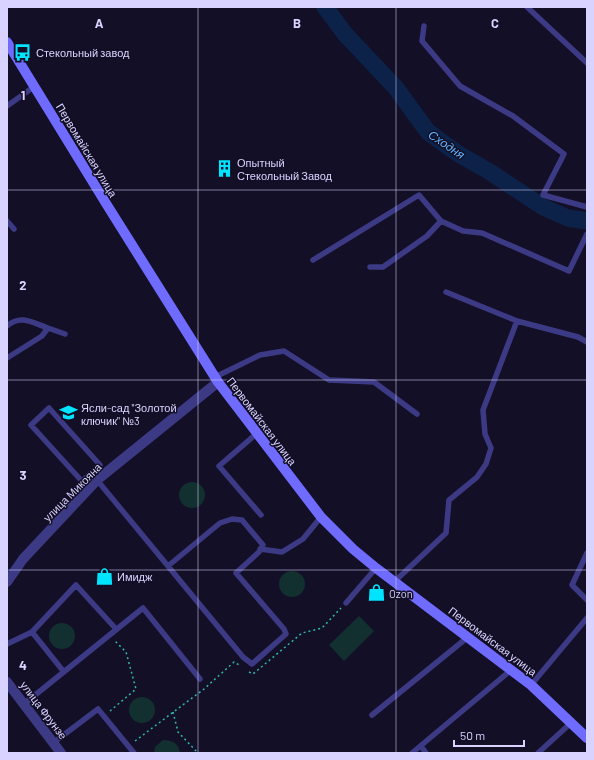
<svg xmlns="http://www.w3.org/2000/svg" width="594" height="760" font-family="Barlow,sans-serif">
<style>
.green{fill:#12302f}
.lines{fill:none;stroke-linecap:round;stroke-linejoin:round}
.river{stroke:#0c2248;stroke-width:17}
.path{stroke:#2fb8b0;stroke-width:1.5;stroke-dasharray:2 3;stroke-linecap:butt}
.lane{stroke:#3d3a85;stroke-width:5.5}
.street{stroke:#3d3a85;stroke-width:10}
.secondary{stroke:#6f6bff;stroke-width:10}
.grid{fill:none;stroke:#d9d4ff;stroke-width:1;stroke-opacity:0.55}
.labels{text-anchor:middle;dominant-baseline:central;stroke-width:3;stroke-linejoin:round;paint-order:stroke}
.poi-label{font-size:11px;fill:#d9d4ff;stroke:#130f26;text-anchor:start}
.street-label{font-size:11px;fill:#d9d4ff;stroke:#130f26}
.water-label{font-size:12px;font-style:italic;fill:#62b6ff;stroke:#130f26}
.grid-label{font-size:13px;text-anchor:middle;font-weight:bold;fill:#d9d4ff;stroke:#130f26;stroke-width:3;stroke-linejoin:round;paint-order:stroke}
</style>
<rect width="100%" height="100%" fill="#130f26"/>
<!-- green -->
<path class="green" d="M179 495a13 13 0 1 1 26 0a13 13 0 1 1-26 0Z
M279 584a13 13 0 1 1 26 0a13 13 0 1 1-26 0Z
M359,616L374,631L344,661L329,645Z
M49 636a13 13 0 1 1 26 0a13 13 0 1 1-26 0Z
M129 710a13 13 0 1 1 26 0a13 13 0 1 1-26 0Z
M163,740C172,740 179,743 180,753H154L155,747Z"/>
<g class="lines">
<!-- river -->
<path class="river" d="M325,7L345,34L396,88L428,132L457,153L490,172L543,207L568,218L587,221"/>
<!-- path -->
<path class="path" d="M249,672L253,674L302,633L322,628L341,608
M110,711L136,689L126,652L115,641
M173,712L178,732L198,753
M135,741L204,689L234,662L241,666"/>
<!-- lane -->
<path class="lane" d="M527,7L587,63
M424,26L422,41L460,86L513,116L564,154L543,195L587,207
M7,106L35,86
M7,221L14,229
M313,260L419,195L441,221
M370,267H383L427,236L441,221L463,231L482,233L569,271L587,234
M446,292L517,321L578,337L587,342
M7,326C21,314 33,323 48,328L42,336L7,358
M48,328L65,334
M215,377L260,355L284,351L329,380L374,382L417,414
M256,434L219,466L261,515
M97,480L243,657L252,664L286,634L284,629L236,573L259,552L263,545L242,520L232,519L220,523L168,566
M82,481L100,465L49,408L31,425L89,489
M260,549L282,552L303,539L321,517
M587,553L572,585L587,600
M394,582L446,533L449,500L477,477L486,464L491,448L485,434L483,410L517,321
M346,603L376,568
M7,644L32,632
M64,672L32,632L76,585L116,629
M531,685L587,618
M24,704L143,608L200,679
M372,715L468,637
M53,743L98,709L134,753
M421,746L426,753
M412,753L511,670
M538,753L572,722"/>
<!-- street -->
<path class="street" d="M7,582L23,559L97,480L218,382
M7,682L61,753"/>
<!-- secondary -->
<path class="secondary" d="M7,42L107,205L218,382L321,517L353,549L376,568L511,670L531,685L587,738"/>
</g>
<!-- grid -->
<path class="grid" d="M198,7V753M396,7V753M7,190H587M7,380H587M7,570H587"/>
<!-- icons -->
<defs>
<symbol id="bus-bare" viewBox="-9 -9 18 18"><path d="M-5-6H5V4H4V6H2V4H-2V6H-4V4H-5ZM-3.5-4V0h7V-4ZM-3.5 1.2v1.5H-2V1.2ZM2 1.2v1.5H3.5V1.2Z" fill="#00e5ff" stroke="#130f26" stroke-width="2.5" paint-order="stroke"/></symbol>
<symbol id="building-bare" viewBox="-9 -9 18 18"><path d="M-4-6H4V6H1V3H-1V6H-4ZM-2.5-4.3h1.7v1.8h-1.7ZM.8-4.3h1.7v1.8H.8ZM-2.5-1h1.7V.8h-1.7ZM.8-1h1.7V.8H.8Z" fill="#00e5ff" stroke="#130f26" stroke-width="2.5" paint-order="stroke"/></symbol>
<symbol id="school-bare" viewBox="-9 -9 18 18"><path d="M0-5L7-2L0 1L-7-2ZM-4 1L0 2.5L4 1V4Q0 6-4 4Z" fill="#00e5ff" stroke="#130f26" stroke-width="2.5" paint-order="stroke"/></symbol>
<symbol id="shop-bare" viewBox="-9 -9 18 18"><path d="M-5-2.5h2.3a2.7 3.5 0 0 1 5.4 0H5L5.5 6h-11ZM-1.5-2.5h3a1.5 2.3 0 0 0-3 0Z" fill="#00e5ff" stroke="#130f26" stroke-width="2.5" paint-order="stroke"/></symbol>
</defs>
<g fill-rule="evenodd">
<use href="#bus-bare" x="10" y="40" width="25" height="25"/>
<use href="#building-bare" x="212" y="156" width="25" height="25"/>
<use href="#school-bare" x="56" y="400" width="25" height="25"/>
<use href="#shop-bare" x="92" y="564" width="25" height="25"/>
<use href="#shop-bare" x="364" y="580" width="25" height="25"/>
</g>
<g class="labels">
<!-- poi labels -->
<g class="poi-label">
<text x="36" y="52">Стекольный завод</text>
<text x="237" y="162">Опытный<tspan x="237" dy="13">Стекольный Завод</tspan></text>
<text x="81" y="407">Ясли-сад "Золотой<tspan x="81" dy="13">ключик" №3</tspan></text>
<text x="117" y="576">Имидж</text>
<text x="389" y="593">Ozon</text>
</g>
<!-- street labels -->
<g class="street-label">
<text transform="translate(87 150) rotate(59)">Первомайская улица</text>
<text transform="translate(262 421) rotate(53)">Первомайская улица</text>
<text transform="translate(72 492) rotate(-45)">улица Микояна</text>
<text transform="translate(493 641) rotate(37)">Первомайская улица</text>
<text transform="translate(44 710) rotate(53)">улица Фрунзе</text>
</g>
<!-- water labels -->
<g class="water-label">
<text transform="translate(447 144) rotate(34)">Сходня</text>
</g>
</g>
<g class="grid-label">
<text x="99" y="28">A</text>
<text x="297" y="28">B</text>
<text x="495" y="28">C</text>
<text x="23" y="100">1</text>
<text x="23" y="290">2</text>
<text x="23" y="480">3</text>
<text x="23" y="670">4</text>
</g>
<!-- border -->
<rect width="594" height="760" fill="none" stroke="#d9d4ff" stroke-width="16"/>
<!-- scale -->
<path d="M454 740v6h70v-6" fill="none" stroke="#d9d4ff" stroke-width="2"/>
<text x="460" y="740" font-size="12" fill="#d9d4ff" stroke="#130f26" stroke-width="3" paint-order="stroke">50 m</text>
</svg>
